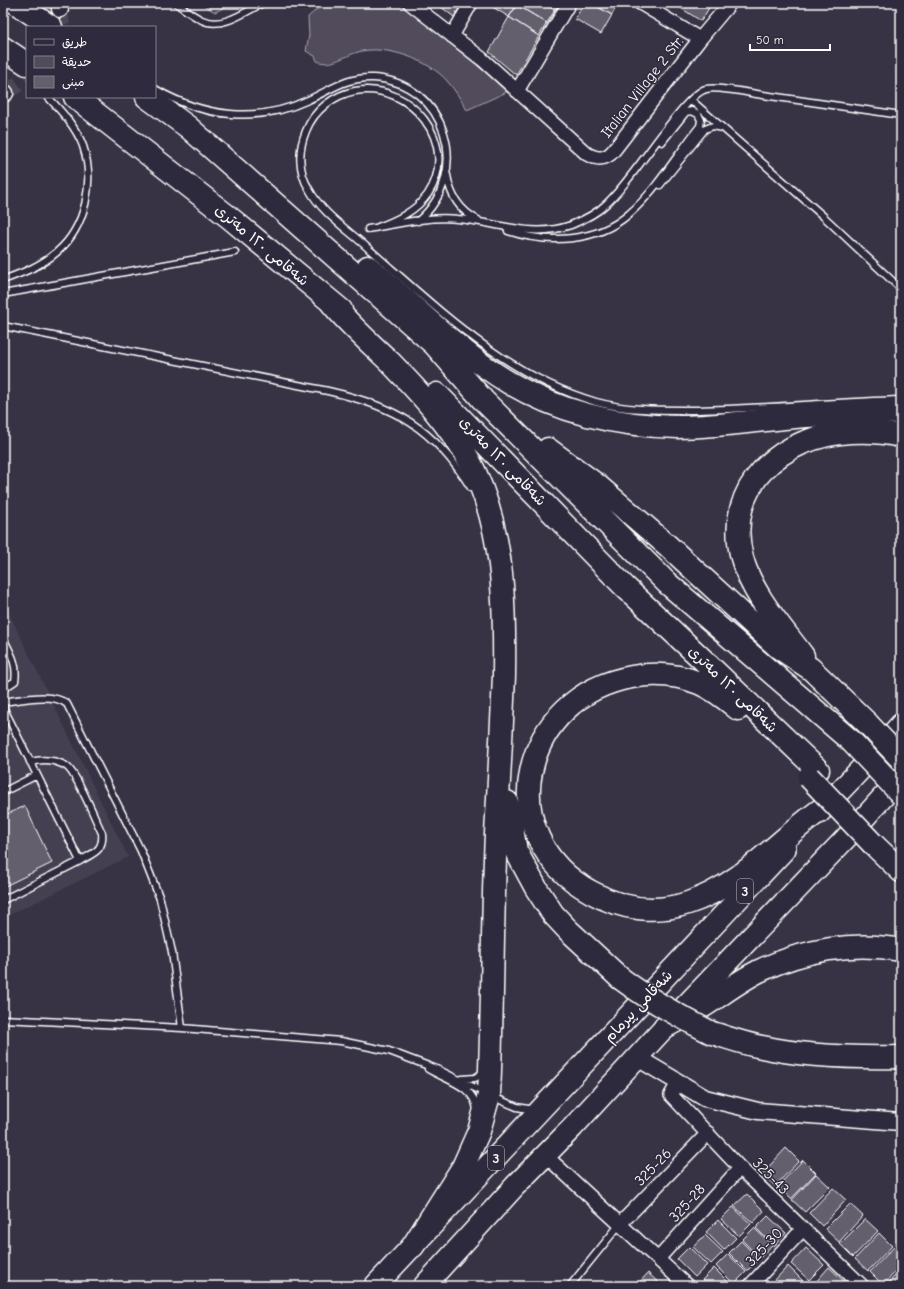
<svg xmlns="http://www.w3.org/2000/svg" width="904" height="1289" font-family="'Comic Neue','Playpen Sans Arabic',sans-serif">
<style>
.built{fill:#444051}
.green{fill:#514c5c;stroke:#a8a6ae}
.building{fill:#635f6d;stroke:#fff}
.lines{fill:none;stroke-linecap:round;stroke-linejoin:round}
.tertiary-tunnel{stroke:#4b4758;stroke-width:16;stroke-dasharray:16 8;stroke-linecap:butt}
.service-casing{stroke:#fff;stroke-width:9}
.minor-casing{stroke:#fff;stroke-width:16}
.tertiary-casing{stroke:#fff;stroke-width:19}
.trunk-casing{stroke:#fff;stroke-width:24}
.motorway-casing{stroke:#fff;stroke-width:25}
.service{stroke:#2f2a3d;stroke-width:6}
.minor{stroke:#2f2a3d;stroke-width:13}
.tertiary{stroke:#2f2a3d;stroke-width:16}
.trunk{stroke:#2f2a3d;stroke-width:21}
.motorway{stroke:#2f2a3d;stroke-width:22}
.motorway-bridge-casing{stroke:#fff;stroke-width:25;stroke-linecap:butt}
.motorway-bridge{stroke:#2f2a3d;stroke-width:22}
.labels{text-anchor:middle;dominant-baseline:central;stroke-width:3;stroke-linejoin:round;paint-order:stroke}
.shield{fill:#2f2a3d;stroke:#c1bfc5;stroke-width:1}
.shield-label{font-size:14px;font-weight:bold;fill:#fff}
.street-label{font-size:15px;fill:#fff;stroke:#2f2a3d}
</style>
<rect width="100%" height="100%" fill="#373345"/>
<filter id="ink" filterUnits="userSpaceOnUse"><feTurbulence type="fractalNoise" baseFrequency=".025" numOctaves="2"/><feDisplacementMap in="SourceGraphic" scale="8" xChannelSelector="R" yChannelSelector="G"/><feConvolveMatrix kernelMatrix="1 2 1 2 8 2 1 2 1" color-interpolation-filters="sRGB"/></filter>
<g filter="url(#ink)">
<!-- built -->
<path class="built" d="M3,601L128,857L3,918Z"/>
<!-- green -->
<path class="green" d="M200,3H234L215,12Z
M324,3H399L509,91L467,110C461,100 455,90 448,82C430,60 385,44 358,52C344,56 331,67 317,61L315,56L306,51L309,35L308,17Z"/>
<!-- building -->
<path class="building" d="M436,3H462L454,17Z
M486,3H514L517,5L509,17Z
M518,3H543L555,10L547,23L517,5Z
M543,3H560L555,10Z
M584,3H591L612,15L601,34L575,19Z
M591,3H618L612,15Z
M673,3H712L701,21Z
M517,5L547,23L539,36L509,17Z
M509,17L539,36L516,75L489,52Z
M25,806L52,863L3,887V816Z
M786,1148L799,1161L775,1186L762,1174Z
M803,1160L816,1173L791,1199L778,1186Z
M816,1174L830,1187L805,1212L792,1200Z
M833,1188L846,1200L822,1226L809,1213Z
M747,1194L764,1211L753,1223L734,1206Z
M850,1204L863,1216L839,1242L825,1229Z
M733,1207L751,1224L739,1236L721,1219Z
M768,1216L786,1233L774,1246L756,1228Z
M865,1219L878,1231L853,1257L840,1244Z
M718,1220L736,1238L724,1250L706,1232Z
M754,1228L772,1245L760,1258L742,1240Z
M879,1233L892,1246L868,1271L855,1259Z
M705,1235L723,1252L711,1264L693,1247Z
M741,1241L759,1259L747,1271L729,1253Z
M689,1247L707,1265L695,1277L677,1259Z
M894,1247L901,1254V1266L883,1285L870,1272Z
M806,1248L824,1265L809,1280L791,1264Z
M728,1254L746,1272L734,1284L716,1266Z
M788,1266L805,1283L803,1286H778L773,1282Z
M829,1267L847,1284L845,1286H819L815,1283Z
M714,1268L732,1286H708L702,1280Z
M901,1270V1286H887L886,1285Z
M648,1273L661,1285L636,1286Z"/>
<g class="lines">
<!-- tertiary-tunnel -->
<path class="tertiary-tunnel" d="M60,9L62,27
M5,93L27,78"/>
<defs>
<path id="service" d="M176,3C184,9 193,16 202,20C222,30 246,11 263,3
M155,89C203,117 257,124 308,100C331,90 345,77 373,78C446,82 474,173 418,221
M691,100L823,216L901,289
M447,175C450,195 460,211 478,220
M660,185L705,129L713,126L723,128
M378,227C397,220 416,211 428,194C461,144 410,81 355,91C334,95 314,110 306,131C298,150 298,171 309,189C322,214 350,231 370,250C439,310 506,376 596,402C629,411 664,410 697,410C765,409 833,402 901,400
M368,229C397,224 428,216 458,219C498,222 531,239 571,225C583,220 596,214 605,205C630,185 684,94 706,89C718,86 749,93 763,95C809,102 855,108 901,115
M508,231C547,244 596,243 629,214C656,191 678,153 700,126L701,120L698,114L692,111L686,112L662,142
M3,280C22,273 41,266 57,252C86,227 95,182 83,146C76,127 62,112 48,97
M3,294L235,252
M3,326L328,391C395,406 434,428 471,488
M3,638C10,652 18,664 15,681L3,689
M3,702C20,700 53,692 67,704L141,851L160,899L172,952L182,1028
M3,707L80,861L3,900
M30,762C43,759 54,759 66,766C77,773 95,819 102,833C104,851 93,853 80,861
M3,792L37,775
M3,1019L182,1028L341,1041L389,1051L439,1070L485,1093
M428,1069C446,1080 475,1086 477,1110
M462,1079L475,1078L484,1072
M493,1097L517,1107L534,1110
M570,1286L620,1224"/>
<path id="minor" d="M410,3L482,59L587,154C598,160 606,160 614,150L700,39L730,3
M640,3L700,39
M452,36L471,3
M517,91L569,3
M678,1083L671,1095L740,1168L862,1286
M546,1156L687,1286
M620,1224L708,1133
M658,1259L740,1168
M750,1286L802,1230"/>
<path id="tertiary" d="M59,3L60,9
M3,94L5,93
M636,1057L705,1098L758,1111L901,1122"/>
<path id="trunk" d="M819,813L898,730
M375,1286L785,849
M424,1286L515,1186L573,1127L665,1027L847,837L901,777"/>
<path id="motorway" d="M16,3L51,27
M3,48L27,64
M75,97L230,218L341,310
M147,97L188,127L435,345L483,400L667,583L851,741
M368,267C414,305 457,351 508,382C560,413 618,426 678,427C721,427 764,419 807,416C839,414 870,413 901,412
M330,301C348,324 369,342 390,362C419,392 450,425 470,462C504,528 505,602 504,675C502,728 499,781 496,834C492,921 493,1008 489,1095L479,1131L463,1167L413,1246
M437,394L625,587L701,658L818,770
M548,449L597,485L667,545L778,647L811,669L868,724
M803,656C781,626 752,595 742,558C723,486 782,436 850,432C867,431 884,432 901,436
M738,709C726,699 713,689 699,683C678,675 654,673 632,677C521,696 488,836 591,892C621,909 655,914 688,903C741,886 779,839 823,808
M893,734L901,725
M507,802L516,851L536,888L553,914L568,930L620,978
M873,844L901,871
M665,1027C677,1020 690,1014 702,1007C721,995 739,981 759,971C803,950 853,941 901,950
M712,1033C729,1038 745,1044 762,1047C808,1057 855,1058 901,1057"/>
</defs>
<!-- service casing -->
<use href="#service" class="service-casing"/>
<!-- minor casing -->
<use href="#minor" class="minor-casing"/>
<!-- tertiary casing -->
<use href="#tertiary" class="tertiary-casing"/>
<!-- trunk casing -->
<use href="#trunk" class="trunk-casing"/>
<!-- motorway casing -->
<use href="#motorway" class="motorway-casing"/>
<!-- service -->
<use href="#service" class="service"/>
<!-- minor -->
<use href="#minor" class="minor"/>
<!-- tertiary -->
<use href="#tertiary" class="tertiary"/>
<!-- trunk -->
<use href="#trunk" class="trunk"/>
<!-- motorway -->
<use href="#motorway" class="motorway"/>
<defs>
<path id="motorway-bridge" d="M868,724L901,759
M851,741L901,794
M809,777L873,844
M620,978C648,999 680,1017 712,1033"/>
</defs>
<!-- motorway-bridge casing -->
<use href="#motorway-bridge" class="motorway-bridge-casing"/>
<!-- motorway-bridge -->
<use href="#motorway-bridge" class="motorway-bridge"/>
</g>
</g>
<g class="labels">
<!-- shield labels -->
<g class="shield">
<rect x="737" y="879" width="16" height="24" rx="3"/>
<rect x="488" y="1146" width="16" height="24" rx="3"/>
</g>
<g class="shield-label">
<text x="745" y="891">3</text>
<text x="496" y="1158">3</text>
</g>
<!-- street labels -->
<g class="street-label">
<text transform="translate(642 87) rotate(-52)">Italian Village 2 Str.</text>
<text transform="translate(262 245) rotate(40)">شەقامی ١٢٠ مەتری</text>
<text transform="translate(503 461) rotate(46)">شەقامی ١٢٠ مەتری</text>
<text transform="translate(733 689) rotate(44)">شەقامی ١٢٠ مەتری</text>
<text transform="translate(638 1006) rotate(-47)">شەقامی پیرمام</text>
<text transform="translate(653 1167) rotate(-46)">325-26</text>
<text transform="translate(771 1176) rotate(45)">325-43</text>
<text transform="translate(687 1203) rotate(-48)">325-28</text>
<text transform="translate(764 1247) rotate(-47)">325-30</text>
</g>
</g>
<!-- margin -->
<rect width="904" height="1289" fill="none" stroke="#2f2a3d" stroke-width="16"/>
<rect x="8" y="8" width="888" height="1273" fill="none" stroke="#fff" stroke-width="1.5" filter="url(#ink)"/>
<!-- legend -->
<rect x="26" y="26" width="130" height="72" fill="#2f2a3d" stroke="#827f8b"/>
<rect x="34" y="39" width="20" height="6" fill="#2f2a3d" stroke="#827f8b"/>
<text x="62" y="46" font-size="12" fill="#ffffff">طريق</text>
<rect x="34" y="56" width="20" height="12" fill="#514c5c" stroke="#827f8b"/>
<text x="62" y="66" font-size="12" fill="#ffffff">حديقة</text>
<rect x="34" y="76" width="20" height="12" fill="#635f6d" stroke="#827f8b"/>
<text x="62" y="86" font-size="12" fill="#ffffff">مبنى</text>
<!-- scale -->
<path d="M750 44v6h80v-6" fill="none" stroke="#ffffff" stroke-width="2"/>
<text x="756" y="44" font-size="12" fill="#ffffff" stroke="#2f2a3d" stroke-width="3" paint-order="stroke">50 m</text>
</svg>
